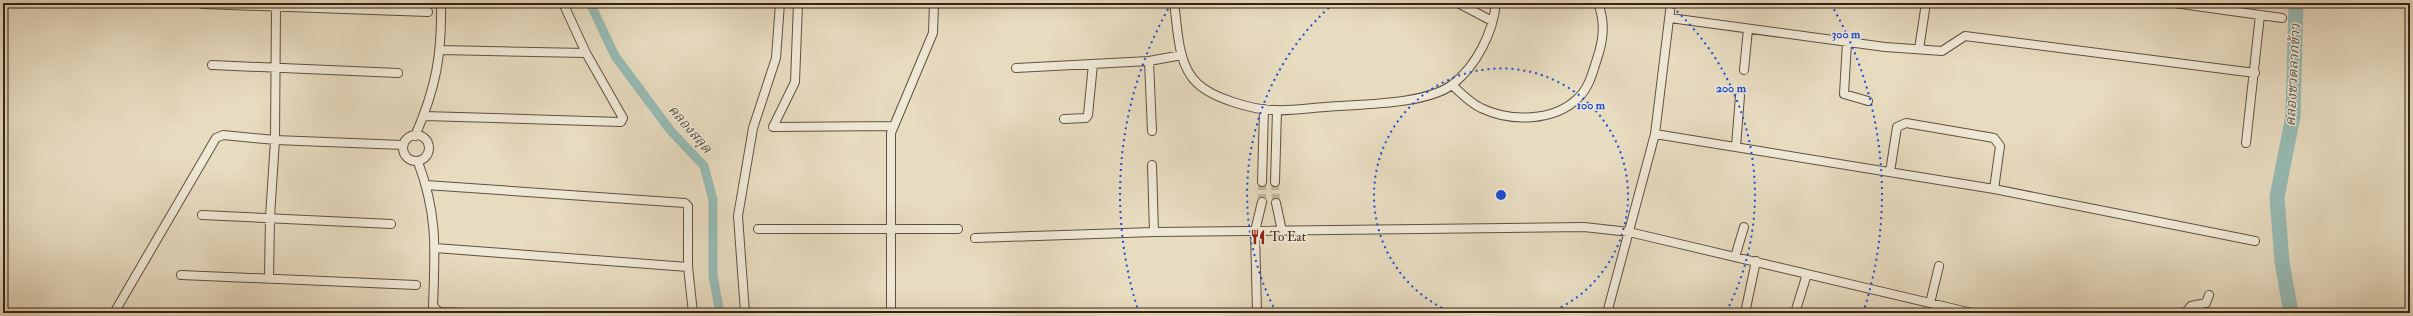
<svg xmlns="http://www.w3.org/2000/svg" width="2413" height="316" font-family="'IM FELL Double Pica','Noto Serif Thai',serif">
<style>
.lines{fill:none;stroke-linecap:round;stroke-linejoin:round}
.canal{stroke:#97bbb5;stroke-width:9}
.river{stroke:#97bbb5;stroke-width:15}
.street-tunnel{stroke:#c3b69d;stroke-width:8;stroke-dasharray:8 4;stroke-linecap:butt}
.street-casing{stroke:#62503e;stroke-width:10}
.street{stroke:#efe8d6;stroke-width:8}
.ring{fill:none;stroke:#1d4ed8;stroke-width:2;stroke-dasharray:2 4}
.labels{text-anchor:middle;dominant-baseline:central;stroke-width:3;stroke-linejoin:round;paint-order:stroke}
.poi-label{font-size:13px;fill:#352113;stroke:#efe8d6;text-anchor:start}
.water-label{font-size:14px;font-style:italic;fill:#524f44;stroke:#efe8d6}
.centre{fill:#1d4ed8;stroke:#efe8d6;stroke-width:2}
.ring-label{font-size:12px;text-anchor:middle;font-weight:bold;fill:#1d4ed8;stroke:#efe8d6;stroke-width:3;stroke-linejoin:round;paint-order:stroke}
</style>
<rect width="100%" height="100%" fill="#e7dbc0"/>
<filter id="stains"><feTurbulence type="fractalNoise" baseFrequency=".005" numOctaves="4"/><feColorMatrix values="0 0 0 0 .2 0 0 0 0 .09 0 0 0 0 .02 0 0 0 .5 -.17"/></filter>
<radialGradient id="worn" r=".72"><stop offset=".6" stop-color="#630" stop-opacity="0"/><stop offset="1" stop-color="#630" stop-opacity=".3"/></radialGradient>
<g class="lines">
<!-- canal -->
<path class="canal" d="M590,3L615,56L670,130L704,166L713,200V276L720,313"/>
<!-- river -->
<path class="river" d="M2291,313L2282,262L2277,197L2293,116L2296,3"/>
<!-- street-tunnel -->
<path class="street-tunnel" d="M1275,182L1276,203
M1262,202V182"/>
<defs>
<path id="street" d="M798,3L795,82L773,127L893,126
M1174,3C1178,29 1177,64 1197,83C1212,98 1253,110 1274,110C1291,111 1308,108 1325,107C1359,104 1427,105 1453,84C1476,66 1493,33 1496,3
M1458,3L1492,21
M2174,3L2282,18
M203,4L428,12
M1670,18L1885,47L1942,51L1965,36L2255,73
M1847,42L1844,94L1868,101
M1919,49L1926,3
M441,50L586,53
M1149,61L1152,131
M212,65L398,73
M1016,68L1149,61L1182,55
M1744,70L1748,29
M1452,85C1461,93 1470,103 1481,108C1510,122 1554,122 1578,98C1588,89 1592,75 1596,62C1603,42 1606,24 1598,3
M424,116L621,122L623,118L586,53L563,3
M1064,119L1086,118L1088,115L1093,64
M1655,134L1994,189L2255,241
M403 148a13 13 0 1 1 26 0a13 13 0 1 1-26 0Z
M415,136C436,88 442,55 441,3
M2246,143L2260,15
M1736,146L1740,96
M418,162C438,215 435,251 433,306L439,312L466,313
M1152,165L1154,232
M1890,172L1897,127L1906,123L1994,138L2000,146L1994,189
M1262,182L1264,109
M1275,182L1277,110
M426,185L685,203L688,206V267L693,313
M1276,203L1282,231
M202,215L391,224
M758,229H958
M975,238L1154,232L1584,227L1629,232L1972,313
M435,248L688,267
M1735,257L1744,227
M181,275L416,285
M269,279L270,217L275,140L276,6
M1930,303L1939,266
M114,313L216,138L223,135L275,140L403,145
M745,313L738,216L753,128L776,58L780,3
M891,313V133L933,33L934,3
M1257,313L1255,231L1262,202
M1607,313L1655,134L1671,3
M1745,313L1756,261
M1795,313L1807,274
M2185,313L2191,306L2206,303L2209,295"/>
</defs>
<!-- street casing -->
<use href="#street" class="street-casing"/>
<!-- street -->
<use href="#street" class="street"/>
</g>
<!-- distance rings -->
<g class="ring">
<path d="M1453 313A127 127 0 1 1 1549 313"/>
<path d="M1276 312A254 254 0 0 1 1334 3M1668 3A254 254 0 0 1 1726 312"/>
<path d="M1139 313A381 381 0 0 1 1171 4M1831 4A381 381 0 0 1 1863 313"/>
</g>
<!-- icons -->
<defs>
<symbol id="restaurant-bare" viewBox="-9 -9 18 18"><path d="M-5-6h1v4h1v-4h1v4h1v-4h1v5L-1.5 .5V6h-2V.5L-5-1ZM5-6V6H3V1.5H1.5Q1.5-4 5-6Z" fill="#8f2418" stroke="#efe8d6" stroke-width="2.5" paint-order="stroke"/></symbol>
</defs>
<g fill-rule="evenodd">
<use href="#restaurant-bare" x="1247" y="226" width="22" height="22"/>
</g>
<g class="labels">
<!-- poi labels -->
<g class="poi-label">
<text x="1270" y="237">To Eat</text>
</g>
<!-- water labels -->
<g class="water-label">
<text transform="translate(2293 75) rotate(-87)">คลองชวดลากข้าว</text>
<text transform="translate(690 129) rotate(49)">คลองสลุด</text>
</g>
</g>
<circle cx="1501" cy="195" r="6" class="centre"/>
<g class="ring-label">
<text x="1846" y="38">300 m</text>
<text x="1731" y="92">200 m</text>
<text x="1591" y="109">100 m</text>
</g>
<!-- margin -->
<rect width="2413" height="316" fill="none" stroke="#e7dbc0" stroke-width="16"/>
<rect x="4" y="4" width="2405" height="308" fill="none" stroke="#352113" stroke-width="2"/>
<rect x="8" y="8" width="2397" height="300" fill="none" stroke="#352113"/>
<rect width="100%" height="100%" filter="url(#stains)"/>
<rect width="100%" height="100%" fill="url(#worn)"/>
</svg>
